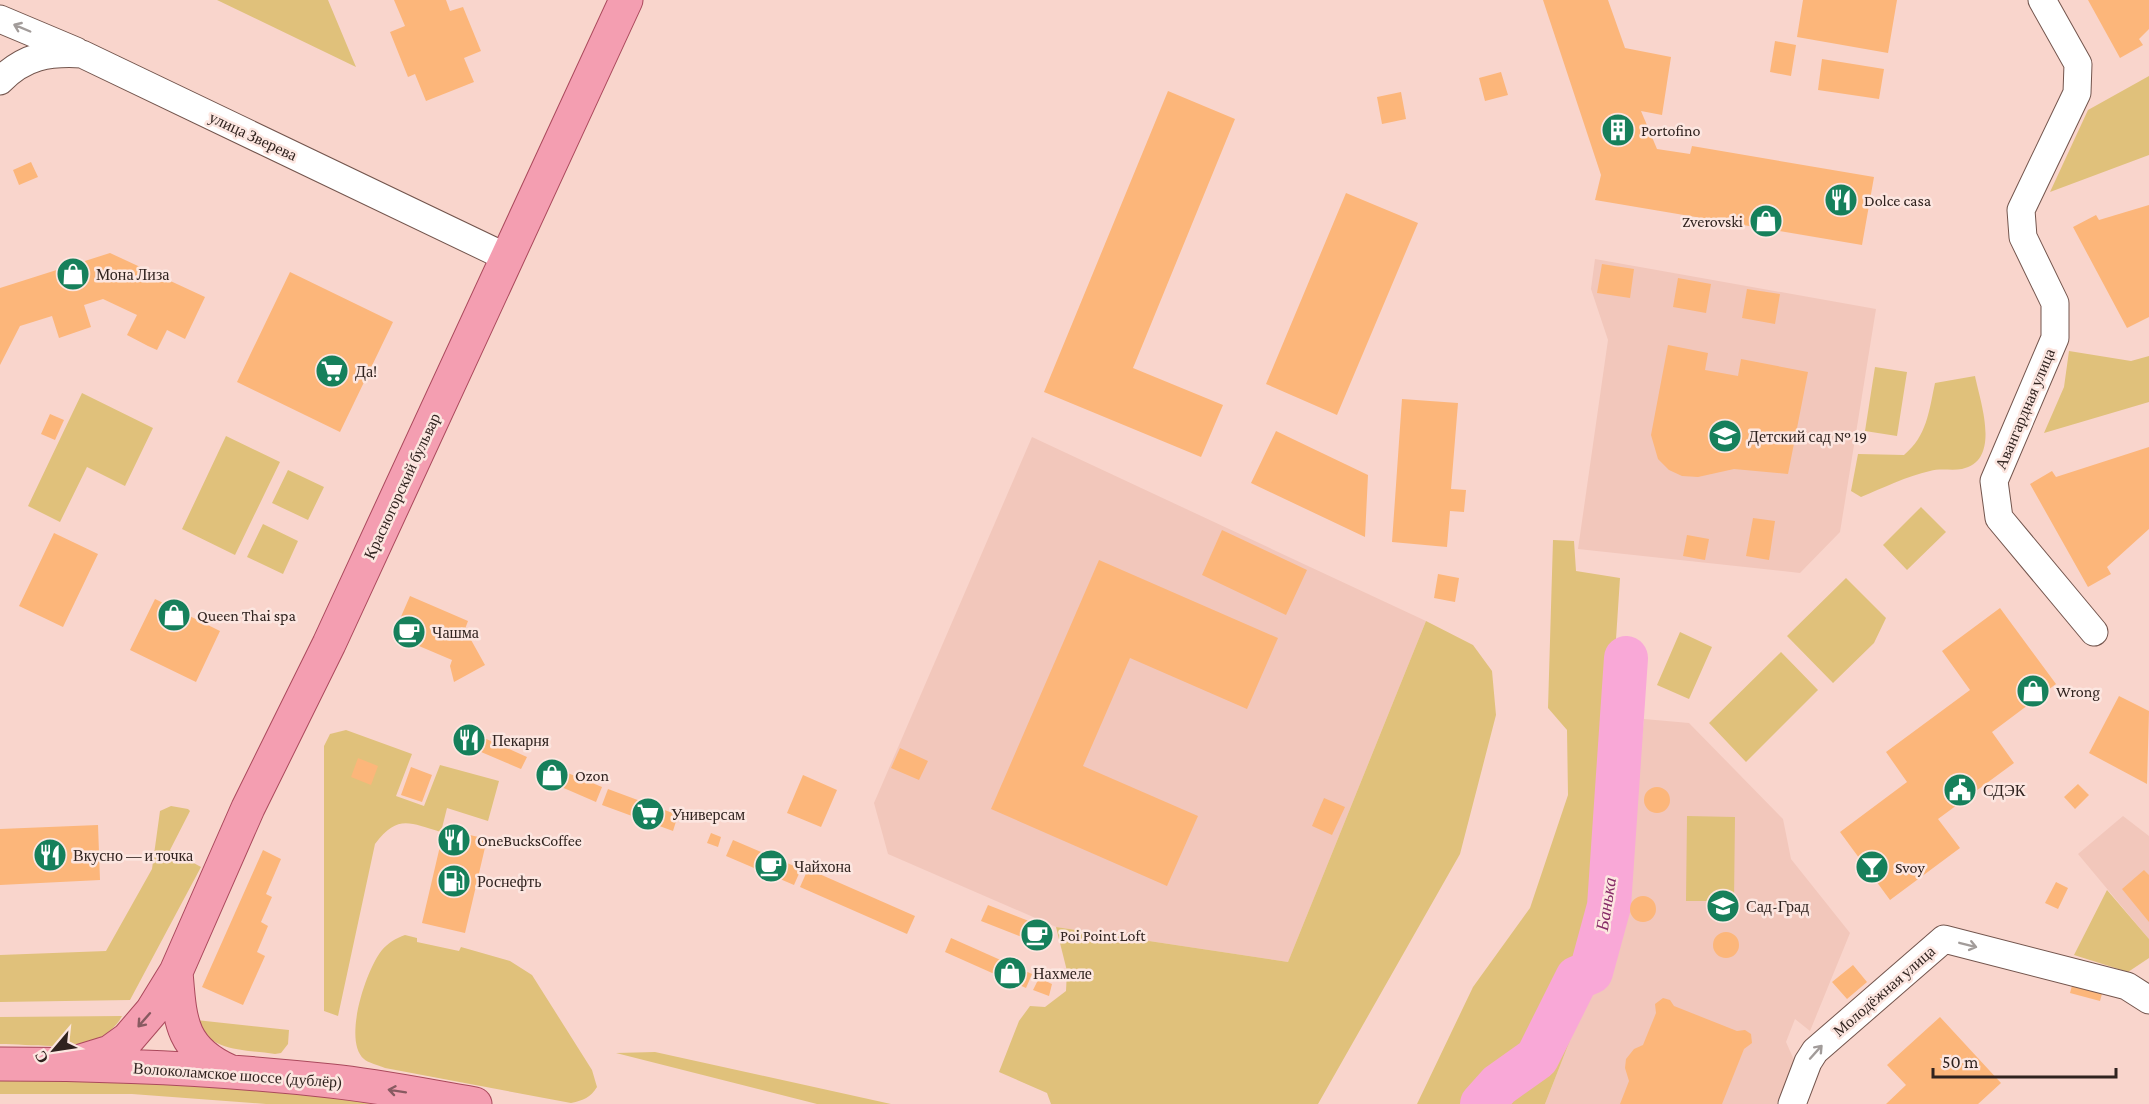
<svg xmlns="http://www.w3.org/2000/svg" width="2149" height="1104" font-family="'Crimson Pro',serif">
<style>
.built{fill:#f2c7bb}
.green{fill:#e0c17b}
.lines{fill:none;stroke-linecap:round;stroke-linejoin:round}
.river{stroke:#f9a8d7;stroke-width:44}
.building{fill:#fcb67a}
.minor-casing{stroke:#73554d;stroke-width:29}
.major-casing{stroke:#aa495c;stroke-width:35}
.minor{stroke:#fff;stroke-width:27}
.major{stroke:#f49eb1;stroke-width:33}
.oneway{stroke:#a29c9a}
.oneway2{stroke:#885a61}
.labels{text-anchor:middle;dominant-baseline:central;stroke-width:5;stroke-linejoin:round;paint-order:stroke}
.poi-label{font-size:16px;fill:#30231f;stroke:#fce6e0;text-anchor:start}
.street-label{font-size:16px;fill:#30231f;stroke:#fce6e0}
.water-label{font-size:18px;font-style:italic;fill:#862b67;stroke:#fce6e0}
</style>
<rect width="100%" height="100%" fill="#f9d5cc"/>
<!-- built -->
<path class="built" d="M1595,259L1876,309L1840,532L1800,573L1578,549L1608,340L1591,289Z
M1032,437L1426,621L1288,962L1056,927L888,854L874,803Z
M1644,719L1689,723L1783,819L1791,859L1850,933L1810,1031L1795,1019L1786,1042L1794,1060L1777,1104H1545L1596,974L1627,879Z
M2123,816L2149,836V939L2078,854Z"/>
<!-- green -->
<path class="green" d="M217,0H328L356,67Z
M2149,76V155L2050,192L2088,110Z
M2069,351L2131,361L2149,356V402L2044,433L2064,387Z
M1875,367L1907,372L1897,436L1865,431Z
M1975,376C1980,401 2002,461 1962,469C1952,471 1940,468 1930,471C1907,476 1883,488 1861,497L1851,491L1858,454L1904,455C1927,436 1929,411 1935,383Z
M82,393L153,428L125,486L87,467L60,522L28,506Z
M226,436L280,462L235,555L182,529Z
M288,470L324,487L308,520L272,503Z
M1921,507L1946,532L1907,570L1883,545Z
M263,524L298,541L283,574L247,557Z
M1553,540L1574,541L1576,571L1620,578L1604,823L1627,879L1596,974L1545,1104H1417L1473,987L1530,908L1568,795L1567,730L1548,708Z
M1846,578L1886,618L1874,643L1833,683L1787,636Z
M1426,621L1473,645L1492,671L1496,715L1460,854L1318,1104H1051L1047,1093L999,1072L1019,1021L1030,1006L1045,1007L1066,991L1067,971L1056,927L1288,962Z
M1680,632L1712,647L1689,699L1657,685Z
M1781,652L1818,690L1746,762L1709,723Z
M346,730L412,754L396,796L424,806L440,765L499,781L488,821L447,808L441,832C409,823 398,814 375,844L338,1016L324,1011V746L330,734Z
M171,806L188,809L190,811L170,850L201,867L130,1000L0,1002V955L106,951L152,869L160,811Z
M1687,816L1735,817L1734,901H1686Z
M2107,890L2149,939V958L2128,972L2074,955Z
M405,935L417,938V942L459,951L461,947L510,961L532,975L592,1070L597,1087C590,1098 584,1100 571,1103L385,1068C379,1065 368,1063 364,1059C342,1040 367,968 382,950C388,943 396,938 405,935Z
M122,1016C100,1057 40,1044 0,1044V1017Z
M196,1020L289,1030L288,1044L281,1053L275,1054C244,1049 210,1053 196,1020Z
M655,1052L891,1104H817L616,1053Z
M0,1078L131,1079L356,1098L380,1104H266L132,1094H0Z"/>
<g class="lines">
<!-- river -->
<path class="river" d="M1482,1104L1499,1085L1537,1058L1577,978L1591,972L1609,906L1626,658"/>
</g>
<!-- building -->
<path class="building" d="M394,0H446L450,11L463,7L481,51L464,58L474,82L426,101L415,74L408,77L390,32L405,26Z
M1543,0H1608L1625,48L1671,57L1662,115L1641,111L1657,149L1690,154L1692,146L1874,177L1862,245L1595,200L1601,175Z
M1803,0H1897L1888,53L1797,37Z
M2088,0H2149V29L2139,39L2143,45L2120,58Z
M1775,41L1796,45L1791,76L1770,72Z
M1822,59L1884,69L1879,99L1818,90Z
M1501,72L1508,95L1485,101L1479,78Z
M1168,91L1235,119L1133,368L1223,405L1201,457L1044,392Z
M1401,92L1406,119L1382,124L1377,97Z
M31,162L38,177L19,185L13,170Z
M1346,193L1418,223L1337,415L1266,384Z
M2149,205V317L2127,328L2073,227L2096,215L2099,220Z
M110,253L205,297L185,339L167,330L157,350L148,346L127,335L137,315L103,299L84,305L91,327L59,338L52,316L20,326L0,365V288Z
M1602,264L1634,269L1630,298L1597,293Z
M290,272L393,322L340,432L237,382Z
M1678,278L1711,284L1706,313L1673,307Z
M1747,289L1780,294L1775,324L1742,318Z
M1668,345L1708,353L1705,370L1738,376L1741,359L1808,372L1788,474L1734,469L1698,477L1682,476L1669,470L1658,459L1651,435Z
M1402,399L1458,403L1451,489L1466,490L1464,512L1450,511L1447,547L1392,542Z
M50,414L64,420L55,440L41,434Z
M1276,431L1368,475L1365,537L1251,483Z
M2149,447V529L2107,567L2111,574L2088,587L2030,484L2052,471L2056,477Z
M1753,518L1775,521L1769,560L1746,556Z
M1222,530L1307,570L1286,615L1202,575Z
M54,533L98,554L63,627L19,606Z
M1687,535L1709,539L1705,560L1683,556Z
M1099,560L1278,638L1247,709L1130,658L1083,766L1198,816L1167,886L991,809Z
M1438,574L1459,578L1455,602L1434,598Z
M410,596L468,621L465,629L485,665L454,682L450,666L452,660L393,635Z
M155,599L220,631L196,682L130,650Z
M2000,608L2056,684L1992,732L2014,763L1938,819L1960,848L1890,900L1840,832L1907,782L1886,752L1970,690L1942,651Z
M2119,696L2149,711L2147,784L2089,753Z
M466,730L527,757L521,769L460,743Z
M900,748L928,761L919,780L891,768Z
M358,758L378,766L371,785L351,777Z
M541,762L602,787L596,802L536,776Z
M411,767L432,775L422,802L401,795Z
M803,775L837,790L821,827L787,813Z
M2078,784L2089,795L2075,809L2064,797Z
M1644 800a13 13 0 1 1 26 0a13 13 0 1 1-26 0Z
M608,789L678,815L673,831L602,805Z
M1324,798L1345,807L1332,835L1312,826Z
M98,825L100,880L0,885V829Z
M444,829L487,839L465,933L422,923Z
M711,833L721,837L718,847L707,843Z
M733,840L801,869L794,885L726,856Z
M263,850L281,859L266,894L272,897L261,922L268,926L257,952L265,956L243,1005L202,987Z
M808,869L915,916L907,934L800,887Z
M2144,870L2149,875V922L2122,889Z
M2056,882L2068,888L2058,909L2045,903Z
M1630 909a13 13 0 1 1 26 0a13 13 0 1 1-26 0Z
M988,905L1052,930L1045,946L981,921Z
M1713 945a13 13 0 1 1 26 0a13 13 0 1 1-26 0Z
M951,938L1032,974L1026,988L945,952Z
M1853,965L1867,982L1847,999L1832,982Z
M1039,978L1052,984L1049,996L1033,990Z
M2073,982L2103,990L2100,1001L2070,993Z
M1663,998L1670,1000L1674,1006L1737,1031L1745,1030L1751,1034L1752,1043L1744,1049L1722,1104H1620L1629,1081L1625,1068L1626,1059L1634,1049L1643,1045L1656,1013L1655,1004Z
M1940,1017L2001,1083L1978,1104H1886L1906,1085L1887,1065Z"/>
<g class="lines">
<defs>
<path id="minor" d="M2042,0L2078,64L2077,93L2021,210L2023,237L2055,303V338L1994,481L1999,518L2094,632
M0,19L76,51
M0,81C24,56 49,52 82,54L506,257
M1792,1104L1808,1062L1815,1051L1944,939L2127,986L2149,1000"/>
<path id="major" d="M176,972C180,1020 180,1049 229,1071
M0,1064C110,1064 222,1069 331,1081C379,1086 427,1096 475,1104
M71,1064L110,1052L128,1039L152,1011L176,972L248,808L329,644L626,0"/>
</defs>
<!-- minor casing -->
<use href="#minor" class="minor-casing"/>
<!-- major casing -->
<use href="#major" class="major-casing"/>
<!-- minor -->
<use href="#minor" class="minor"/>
<!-- major -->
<use href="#major" class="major"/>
</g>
<!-- one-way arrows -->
<defs><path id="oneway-shaft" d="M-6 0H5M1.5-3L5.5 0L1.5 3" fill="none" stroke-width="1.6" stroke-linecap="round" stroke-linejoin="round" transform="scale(1.5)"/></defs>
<g class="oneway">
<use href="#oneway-shaft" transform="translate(22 28) rotate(-157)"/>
<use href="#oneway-shaft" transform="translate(1968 945) rotate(14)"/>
<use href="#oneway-shaft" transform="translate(1816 1052) rotate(-48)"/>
</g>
<g class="oneway2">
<use href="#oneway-shaft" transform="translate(144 1020) rotate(131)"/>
<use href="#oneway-shaft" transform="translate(397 1091) rotate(-171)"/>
</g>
<!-- icons -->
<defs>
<symbol id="building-disc" viewBox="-11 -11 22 22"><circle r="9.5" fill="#16805b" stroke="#fce6e0"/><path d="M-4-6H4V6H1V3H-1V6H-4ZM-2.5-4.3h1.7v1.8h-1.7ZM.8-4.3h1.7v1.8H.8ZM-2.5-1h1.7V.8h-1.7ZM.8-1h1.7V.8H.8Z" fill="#fff"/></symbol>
<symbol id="restaurant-disc" viewBox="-11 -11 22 22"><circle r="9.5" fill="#16805b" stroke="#fce6e0"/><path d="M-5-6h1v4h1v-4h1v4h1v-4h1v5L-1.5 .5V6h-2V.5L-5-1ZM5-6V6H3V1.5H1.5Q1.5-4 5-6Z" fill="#fff"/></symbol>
<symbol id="shop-disc" viewBox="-11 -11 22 22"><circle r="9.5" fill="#16805b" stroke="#fce6e0"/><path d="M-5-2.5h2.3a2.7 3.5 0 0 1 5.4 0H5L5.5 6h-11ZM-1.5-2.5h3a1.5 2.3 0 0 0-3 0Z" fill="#fff"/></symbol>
<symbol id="supermarket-disc" viewBox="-11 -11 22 22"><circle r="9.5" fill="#16805b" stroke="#fce6e0"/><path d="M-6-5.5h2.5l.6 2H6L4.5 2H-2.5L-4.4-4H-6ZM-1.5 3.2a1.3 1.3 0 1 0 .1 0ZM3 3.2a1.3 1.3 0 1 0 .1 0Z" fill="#fff"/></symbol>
<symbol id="school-disc" viewBox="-11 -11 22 22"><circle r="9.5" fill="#16805b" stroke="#fce6e0"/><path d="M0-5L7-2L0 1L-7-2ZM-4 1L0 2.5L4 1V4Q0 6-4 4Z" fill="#fff"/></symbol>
<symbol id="cafe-disc" viewBox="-11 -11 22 22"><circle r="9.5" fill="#16805b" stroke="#fce6e0"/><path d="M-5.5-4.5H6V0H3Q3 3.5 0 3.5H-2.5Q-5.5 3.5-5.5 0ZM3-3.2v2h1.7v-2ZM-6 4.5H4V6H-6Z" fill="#fff"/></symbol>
<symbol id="civic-disc" viewBox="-11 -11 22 22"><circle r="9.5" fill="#16805b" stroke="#fce6e0"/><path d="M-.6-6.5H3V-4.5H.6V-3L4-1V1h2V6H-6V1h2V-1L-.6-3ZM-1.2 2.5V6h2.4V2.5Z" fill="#fff"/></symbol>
<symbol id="bar-disc" viewBox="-11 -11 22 22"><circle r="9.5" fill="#16805b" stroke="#fce6e0"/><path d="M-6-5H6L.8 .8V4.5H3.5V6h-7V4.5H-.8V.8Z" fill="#fff"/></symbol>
<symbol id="fuel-disc" viewBox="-11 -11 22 22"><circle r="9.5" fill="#16805b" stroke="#fce6e0"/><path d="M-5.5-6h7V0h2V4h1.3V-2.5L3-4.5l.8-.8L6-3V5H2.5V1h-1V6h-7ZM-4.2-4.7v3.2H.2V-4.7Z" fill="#fff"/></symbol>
</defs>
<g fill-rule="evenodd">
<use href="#building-disc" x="1599" y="111" width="38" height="38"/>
<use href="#restaurant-disc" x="1822" y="181" width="38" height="38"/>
<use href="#shop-disc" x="1747" y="202" width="38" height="38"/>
<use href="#shop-disc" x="54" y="255" width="38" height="38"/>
<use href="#supermarket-disc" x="313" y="352" width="38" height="38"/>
<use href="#school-disc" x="1706" y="417" width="38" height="38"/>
<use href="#shop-disc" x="155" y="596" width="38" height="38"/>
<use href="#cafe-disc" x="390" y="613" width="38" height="38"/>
<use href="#shop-disc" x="2014" y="672" width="38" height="38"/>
<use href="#restaurant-disc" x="450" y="721" width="38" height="38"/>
<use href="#shop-disc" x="533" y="756" width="38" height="38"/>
<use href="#civic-disc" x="1941" y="771" width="38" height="38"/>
<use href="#supermarket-disc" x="629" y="795" width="38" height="38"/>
<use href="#restaurant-disc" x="435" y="821" width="38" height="38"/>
<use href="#restaurant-disc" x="31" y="836" width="38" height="38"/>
<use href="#cafe-disc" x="752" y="847" width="38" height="38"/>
<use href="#bar-disc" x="1853" y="848" width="38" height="38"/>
<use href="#fuel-disc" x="435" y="862" width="38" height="38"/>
<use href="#school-disc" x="1704" y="887" width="38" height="38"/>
<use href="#cafe-disc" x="1018" y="916" width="38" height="38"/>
<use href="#shop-disc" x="991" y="954" width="38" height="38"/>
</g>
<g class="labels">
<!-- poi labels -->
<g class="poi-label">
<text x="1641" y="130">Portofino</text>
<text x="1864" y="200">Dolce casa</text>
<text x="1743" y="221" text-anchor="end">Zverovski</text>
<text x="96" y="274">Мона Лиза</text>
<text x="355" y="371">Да!</text>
<text x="1748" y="436">Детский сад № 19</text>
<text x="197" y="615">Queen Thai spa</text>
<text x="432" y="632">Чашма</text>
<text x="2056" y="691">Wrong</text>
<text x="492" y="740">Пекарня</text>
<text x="575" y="775">Ozon</text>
<text x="1983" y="790">СДЭК</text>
<text x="671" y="814">Универсам</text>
<text x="477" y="840">OneBucksCoffee</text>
<text x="73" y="855">Вкусно — и точка</text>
<text x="794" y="866">Чайхона</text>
<text x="1895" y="867">Svoy</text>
<text x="477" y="881">Роснефть</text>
<text x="1746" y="906">Сад-Град</text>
<text x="1060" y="935">Poi Point Loft</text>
<text x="1033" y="973">Нахмеле</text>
</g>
<!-- street labels -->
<g class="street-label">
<text transform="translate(253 136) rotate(25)">улица Зверева</text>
<text transform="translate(2025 409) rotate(-67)">Авангардная улица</text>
<text transform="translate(402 486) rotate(-65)">Красногорский бульвар</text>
<text transform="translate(1884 991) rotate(-41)">Молодёжная улица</text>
<text transform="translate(238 1075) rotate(4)">Волоколамское шоссе (дублёр)</text>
</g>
<!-- water labels -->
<g class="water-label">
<text transform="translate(1606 904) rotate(-81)">Банька</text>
</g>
</g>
<!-- north arrow -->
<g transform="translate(54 1050) rotate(241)" stroke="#fce6e0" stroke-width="4.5" paint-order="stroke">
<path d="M0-4.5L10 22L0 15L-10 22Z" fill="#30231f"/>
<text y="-9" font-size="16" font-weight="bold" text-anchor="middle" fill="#30231f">С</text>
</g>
<!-- scale -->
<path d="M1933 1068v9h183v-9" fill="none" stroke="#30231f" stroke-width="3"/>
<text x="1942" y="1068" font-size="18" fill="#30231f" stroke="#fce6e0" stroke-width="4.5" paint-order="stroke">50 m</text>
</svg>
